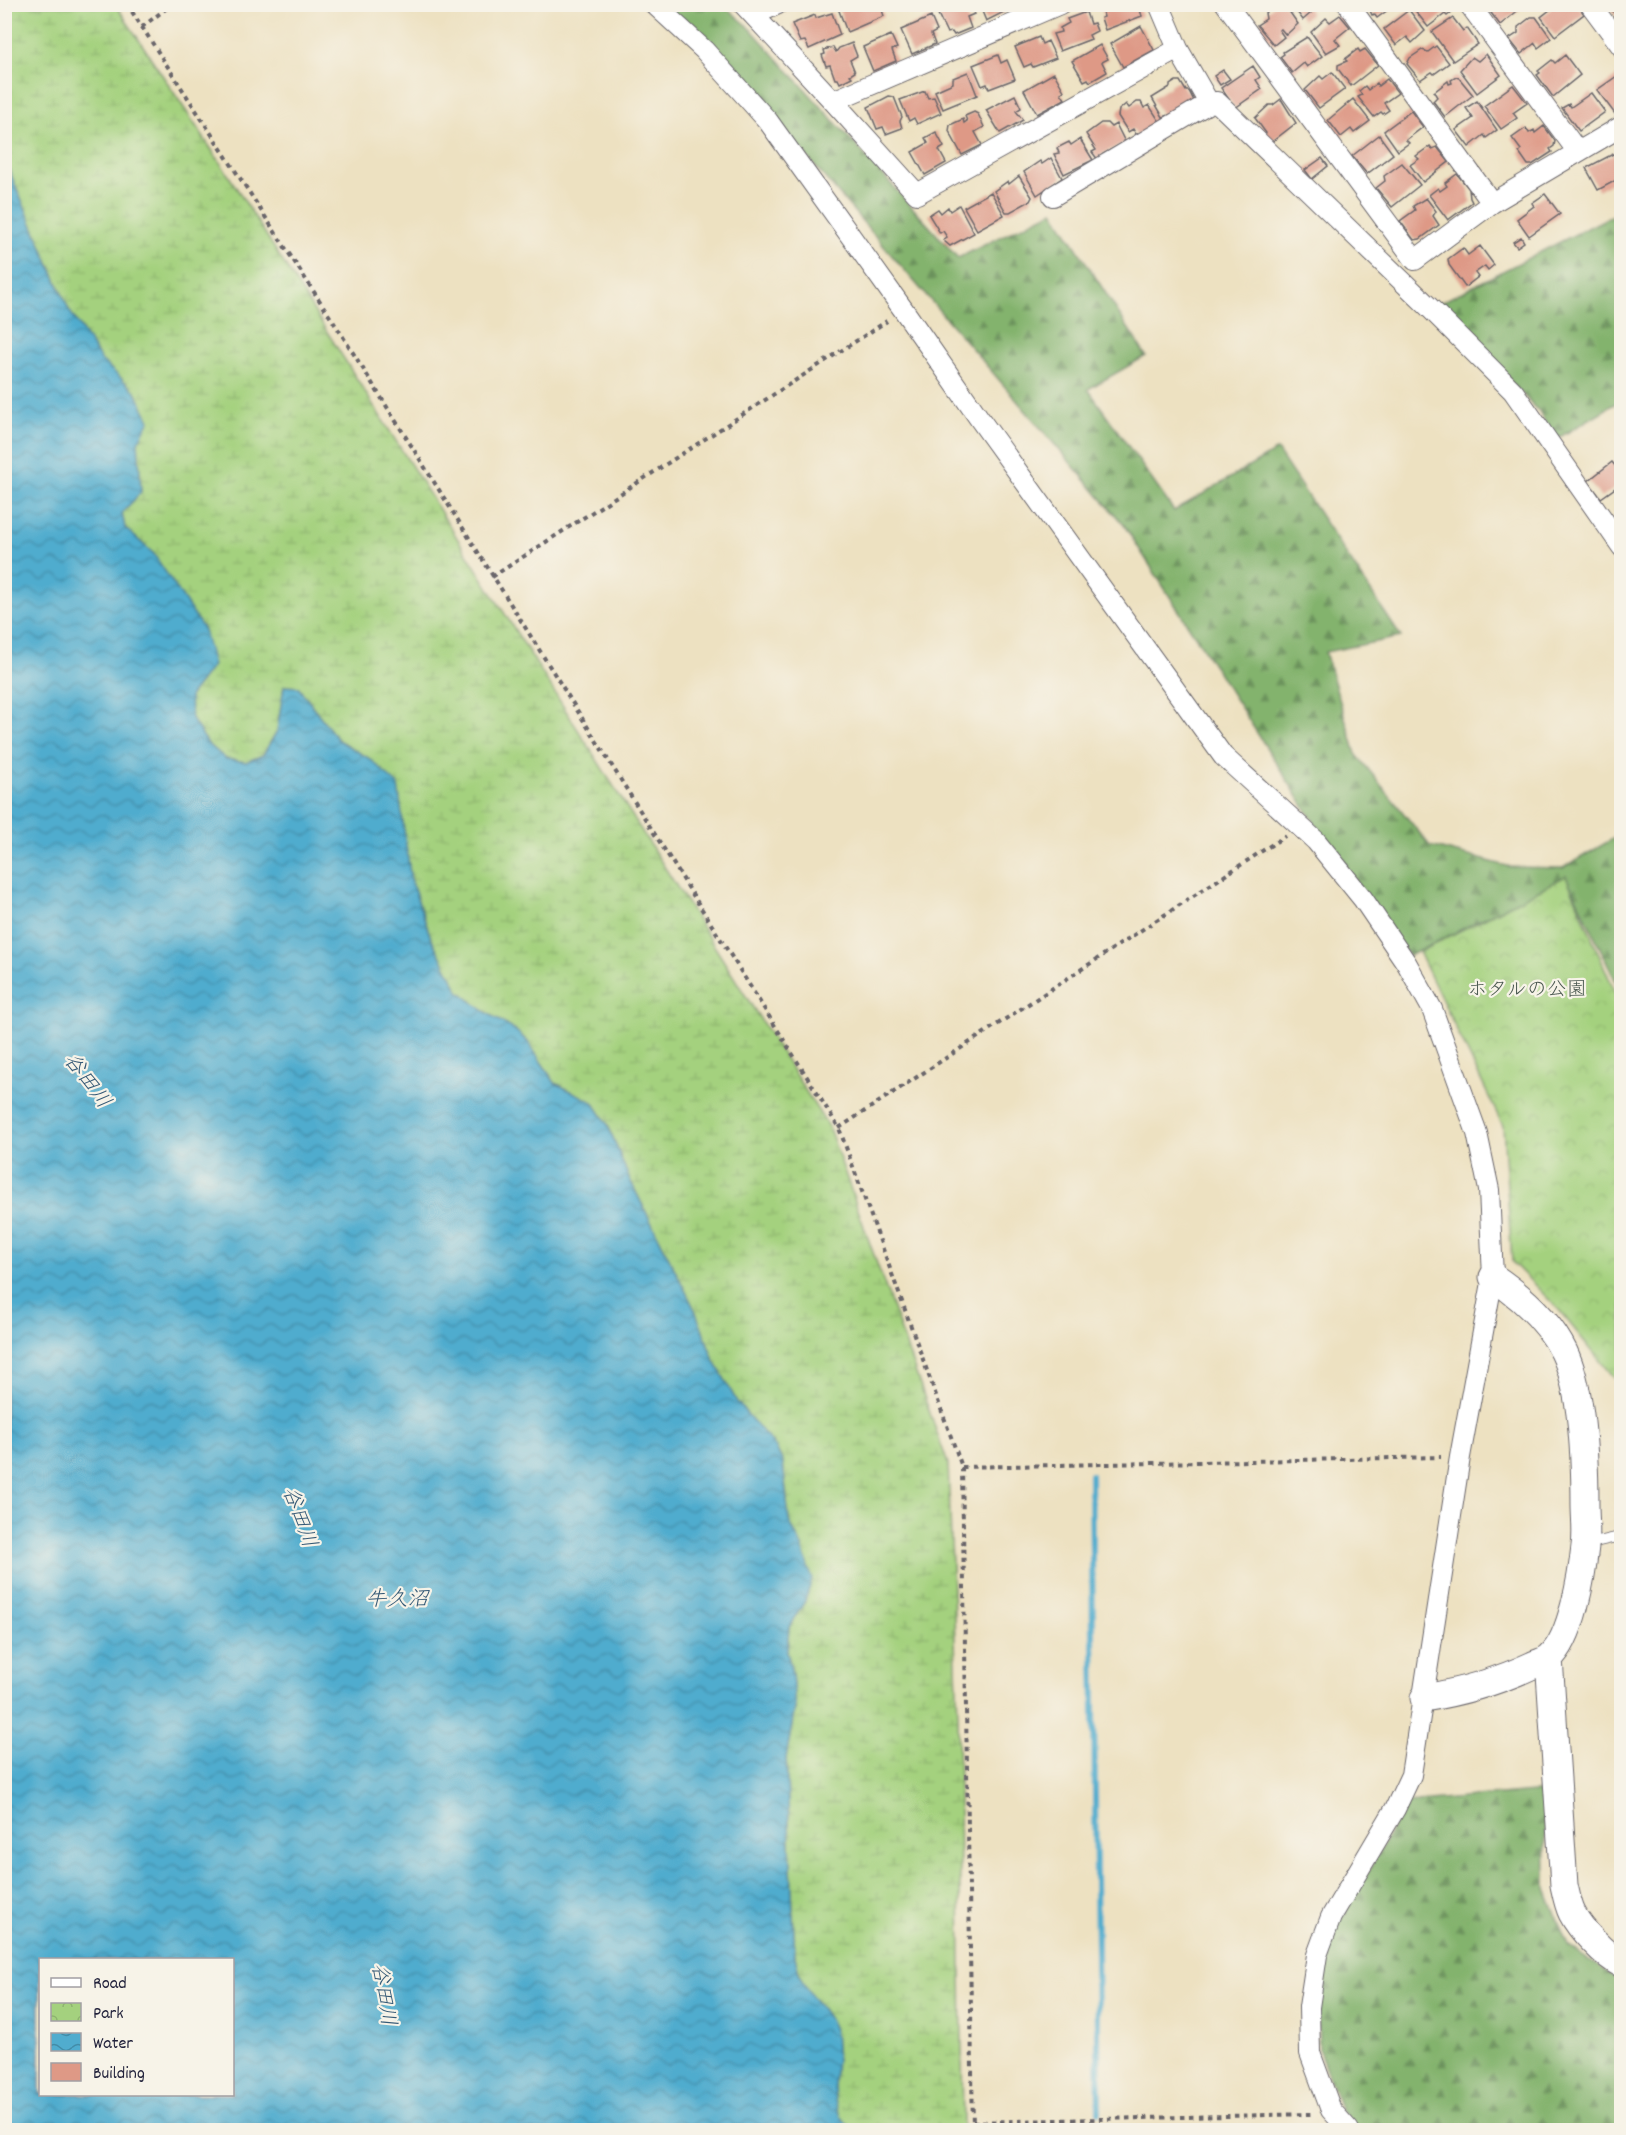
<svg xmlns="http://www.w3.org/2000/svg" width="1626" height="2135" font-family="Dekko,'Klee One',sans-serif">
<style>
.forest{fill:url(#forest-firs);stroke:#526a54;stroke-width:1.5}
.wetland{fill:url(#wetland-marsh);stroke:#637a5c;stroke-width:1.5}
.park{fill:url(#park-crowns);stroke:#637a5c;stroke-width:1.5}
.water{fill:url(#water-waves);stroke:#396784;stroke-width:1.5;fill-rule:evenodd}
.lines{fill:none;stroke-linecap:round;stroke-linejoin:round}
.stream{stroke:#50acce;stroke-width:6}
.building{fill:#de9986}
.lane-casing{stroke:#69656a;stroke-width:11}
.street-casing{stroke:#69656a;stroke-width:22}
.secondary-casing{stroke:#69656a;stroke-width:29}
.path{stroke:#69656a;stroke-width:4;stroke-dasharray:4.5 4.5;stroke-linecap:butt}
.lane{stroke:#fff;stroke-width:9}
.street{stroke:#fff;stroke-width:20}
.secondary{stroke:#fff;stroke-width:27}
.labels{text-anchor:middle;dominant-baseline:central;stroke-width:4.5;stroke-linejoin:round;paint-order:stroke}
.park-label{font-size:20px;fill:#49574f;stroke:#f7f3e8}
.water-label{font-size:21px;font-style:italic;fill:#345976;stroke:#f7f3e8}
</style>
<defs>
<pattern id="forest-firs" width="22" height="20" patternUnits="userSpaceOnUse" patternTransform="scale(1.5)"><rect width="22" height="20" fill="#83b36d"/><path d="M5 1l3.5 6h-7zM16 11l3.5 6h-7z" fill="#6b915b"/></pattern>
<pattern id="wetland-marsh" width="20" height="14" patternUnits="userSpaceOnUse" patternTransform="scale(1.5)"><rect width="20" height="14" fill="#a4d17e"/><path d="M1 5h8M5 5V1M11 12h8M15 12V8" fill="none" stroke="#8db36e"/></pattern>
<pattern id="park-crowns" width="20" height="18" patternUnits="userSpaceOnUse" patternTransform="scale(1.5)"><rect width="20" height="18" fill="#a4d17e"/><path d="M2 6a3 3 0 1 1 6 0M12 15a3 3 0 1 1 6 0" fill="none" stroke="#8db36e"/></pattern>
<pattern id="water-waves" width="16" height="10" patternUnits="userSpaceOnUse" patternTransform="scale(1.5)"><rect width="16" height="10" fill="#50acce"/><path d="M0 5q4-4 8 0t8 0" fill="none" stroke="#428ca8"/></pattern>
</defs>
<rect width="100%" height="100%" fill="#f7f3e8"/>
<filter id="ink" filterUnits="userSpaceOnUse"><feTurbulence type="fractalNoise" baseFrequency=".0167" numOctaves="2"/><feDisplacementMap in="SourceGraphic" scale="12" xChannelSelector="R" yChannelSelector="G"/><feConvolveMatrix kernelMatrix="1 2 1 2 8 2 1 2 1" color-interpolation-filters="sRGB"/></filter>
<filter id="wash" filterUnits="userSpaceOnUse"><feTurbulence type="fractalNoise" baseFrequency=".008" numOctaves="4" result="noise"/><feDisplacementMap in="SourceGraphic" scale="24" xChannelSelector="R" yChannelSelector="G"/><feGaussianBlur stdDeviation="1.35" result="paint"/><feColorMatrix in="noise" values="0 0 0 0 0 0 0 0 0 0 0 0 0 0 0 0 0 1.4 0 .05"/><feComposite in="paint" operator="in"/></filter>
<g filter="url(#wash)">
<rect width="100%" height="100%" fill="#ede1c1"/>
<!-- forest -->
<path class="forest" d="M662,5H723L748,26L958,258L1053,211L1146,356L1088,389L1174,511L1277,450L1401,637L1325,652L1356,754L1430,846L1511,867L1563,868L1621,834V992L1566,876L1409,956L1325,839L1124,525L776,121Z
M1621,211V400L1555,440L1539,411L1434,306Z
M1545,1791L1546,1889L1568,1946L1621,1982V2130H1357L1341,2111L1319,2050L1318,2013L1321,1973L1336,1926L1358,1890L1406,1803Z"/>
<!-- wetland -->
<path class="wetland" d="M4,5H116L227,173L829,1128L948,1464L958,1716L963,2130H853C818,2100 843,2068 834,2030C830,2015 811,1997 803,1983C799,1976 797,1965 795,1957L786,1757L795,1708L792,1674L787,1651L789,1627L805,1601L802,1547L789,1521L783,1463L776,1448L737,1402L713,1358L695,1310L628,1176L608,1125L593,1102L555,1083L528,1042L516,1031L484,1011L459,991L431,938L411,881L405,847L370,759L338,740L298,687L284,686L277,731L263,755L246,762L226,759L208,744L191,718L190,695L213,665L153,553L125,528L122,513L141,492L135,391L101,360L69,310L5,161Z"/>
<!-- park -->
<path class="park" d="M1566,876L1621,1007L1622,1375L1613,1377L1559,1310L1512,1262L1503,1126L1419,952Z"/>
<!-- water -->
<path class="water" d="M5,161L69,310L101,360L135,391L150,420L138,442L141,492L122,513L125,528L153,553L204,630L213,665L190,695L191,718L208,744L226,759L246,762L263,755L277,731L284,686L298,687L338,740L370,759L398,785L411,881L431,938L459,991L484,1011L516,1031L528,1042L555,1083L593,1102L608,1125L628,1176L695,1310L713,1358L737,1402L776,1448L783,1463L789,1521L802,1547L812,1580L805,1601L789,1627L787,1651L792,1674L795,1708L786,1758L795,1957C797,1965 799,1976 803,1983C811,1997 830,2015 834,2030C843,2068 819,2100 853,2130H5ZM40,1960H232V2094H40Z"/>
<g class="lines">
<!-- stream -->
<path class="stream" d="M1091,1475L1099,2112"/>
</g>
<g id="blocks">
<!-- building -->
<path class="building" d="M845,4H880L884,16L847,32L838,8Z
M950,4L955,6L969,4L974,14L967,17L971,28L954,35L952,32L947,33L938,14L944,11L943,7Z
M979,4H1001L1004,12L986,21Z
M1111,4H1138L1142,16L1105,30L1101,18L1104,17L1102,9Z
M1276,4H1284L1298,24L1286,35L1281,29L1279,30L1284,37L1274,45L1257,25L1266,19L1265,13Z
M1291,4H1314L1308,9L1311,13L1303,20Z
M1367,4H1396L1377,18L1374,14L1372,15Z
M1415,4H1452L1454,7L1450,10L1452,12L1447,16L1445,14L1428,27L1414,9Z
M1488,4H1526L1500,25L1486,6Z
M1553,4H1577L1584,14L1555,36L1541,17L1551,9L1550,7Z
M1619,4H1622V24L1612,10Z
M1409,10L1425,31L1412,43L1407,37L1396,45L1384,29Z
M1086,12L1090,24L1094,23L1097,31L1089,35L1091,39L1060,51L1053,34L1061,32L1060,28L1069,23L1067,19Z
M832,13L840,35L809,49L805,41L800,42L792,24L815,15L816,18Z
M1340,15L1350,27L1335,39L1340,45L1326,53L1311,32L1326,18L1330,22Z
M931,17L937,31L931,34L935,44L912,54L901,30Z
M1531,17H1536L1551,38L1538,48L1535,43L1521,54L1509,39L1518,33V27Z
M1453,18L1463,31L1467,28L1478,44L1453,61L1432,32Z
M1141,26L1154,50L1123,67L1110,44Z
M891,35L897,48L892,50L896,61L873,71L863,47Z
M1039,37L1042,44L1048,41L1056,58L1033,67L1031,64L1024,67L1015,47Z
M1307,37L1322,56L1307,67L1304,63L1292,73L1280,57L1284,54L1283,52Z
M852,43L857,56L850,60L855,72L850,75L852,77L840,83L838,79H835L830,65L826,66L822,55L825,54L824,50L833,47L836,52L839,48Z
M1100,45L1108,59L1102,62L1107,72L1090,82L1088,79L1084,81L1072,61Z
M1436,46L1449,63L1434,74L1432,72L1420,80L1407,64L1410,58L1422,50L1428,52Z
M1358,49L1360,52L1365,49L1378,65L1351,86L1338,69V65L1347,61L1345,59Z
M1486,54L1501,75L1477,93L1460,70L1472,57L1478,61Z
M998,55L1001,63L1007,60L1015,79L989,89L987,84L982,86L973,65Z
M1565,55L1580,75L1553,97L1537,75L1540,73L1538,71L1552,60L1555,63Z
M1253,66L1260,77L1256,80L1262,89L1235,108L1221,88Z
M1223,70L1230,79L1220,85L1214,76Z
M968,72L977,95L943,109L935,91L953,83V78Z
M1332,72L1345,89L1319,108L1305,90L1320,76L1323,79Z
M1054,73L1064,91L1061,93L1065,99L1037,114L1024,90Z
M1617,76L1622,83V109L1615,114L1597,90Z
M1456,77L1459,78L1473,95L1445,117L1433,101L1437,97L1434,92L1448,81L1449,84L1452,83L1451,80Z
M1387,79L1398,93L1384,103L1389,110L1383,114L1381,112L1374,117L1358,97L1362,95L1359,91L1365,86L1368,90L1377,83L1378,86Z
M1176,81H1180L1186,91H1189L1195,103L1171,117L1169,115L1163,117L1152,98L1170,87V85Z
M1513,85L1527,103L1513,113L1517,118L1501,129L1484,106Z
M925,91L928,98L934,97L941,113L917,124L914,118L909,121L900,100Z
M1591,93L1605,112L1579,131L1562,108L1569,104L1571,107Z
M1015,95L1021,108L1016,111L1023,120L1000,133L986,110Z
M889,96L894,97L902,117L900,121L902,128L886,134L883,127L877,129L868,107Z
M1281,99L1296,123L1269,144L1261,137L1266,133L1255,118L1269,105H1273Z
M1353,99L1370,121L1354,133L1351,129L1341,137L1328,120Z
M1477,101L1497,130L1486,138L1484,135L1469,147L1456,130L1473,118L1466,108Z
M1137,102H1141L1144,108L1149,105L1160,122L1137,136L1133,129L1128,132L1118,116L1119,110L1126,104L1129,108Z
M1411,111L1423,127L1406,140L1409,143L1398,151L1384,131Z
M974,112L978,114L984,127L975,132L982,145L962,155L949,131L950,125L963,119L964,123L967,121L965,116Z
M1101,123H1107L1111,127L1116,124L1125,142L1103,154L1098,160L1092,152L1096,150L1086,134Z
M1544,126L1555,141L1554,146L1550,149L1552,152L1532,165H1528L1519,152L1521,150L1512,138L1526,128L1529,133L1534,130L1535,133Z
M936,132L944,147L939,150L946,163L925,175L912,152L928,143L925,138Z
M1379,135L1393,154L1367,174L1352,156Z
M1080,139L1093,160L1064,174L1054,154L1059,153L1057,148L1069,142L1071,145Z
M1430,146L1432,149L1437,147L1449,162L1423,182L1410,165L1419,159L1416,156Z
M1615,153L1622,165V177L1598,190L1586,168Z
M1051,158L1062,178L1037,195L1024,172L1040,161L1042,164Z
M1322,158L1328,166L1312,179L1305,170Z
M1402,163L1420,185L1392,207L1376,188L1385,181L1384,176Z
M1457,174L1469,189L1470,198L1472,202L1448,220L1429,195L1438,188L1440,191L1447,186L1445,183Z
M1019,176L1032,197L1030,201L1010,212H1006L994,191L1008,181L1009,184Z
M991,192L1004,215L977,230L964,207Z
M1545,194L1560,214L1529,236L1517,219L1534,206L1532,203Z
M1426,198L1436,211L1433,216L1439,225L1420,239L1414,240L1400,221L1415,210L1413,206Z
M959,205L974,233L950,246L943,240L947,237L943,231L940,233L929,215L938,209L941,213L948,207L950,211Z
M1521,237L1524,242L1517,247L1513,242Z
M1480,246L1494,265L1488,270L1485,266L1475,273L1478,277L1465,287L1449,265L1448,259L1463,248L1468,255Z
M1612,462L1622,474V483L1601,498L1588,481Z"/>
</g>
</g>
<g filter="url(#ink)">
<use href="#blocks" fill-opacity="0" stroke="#69656a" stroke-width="1.5"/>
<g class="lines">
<defs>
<path id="lane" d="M1588,1544L1622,1536"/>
<path id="street" d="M654,4L704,50L768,121L905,312L981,421L1223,756L1316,841L1363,899L1407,964L1432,1009L1477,1133L1489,1190L1493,1277L1460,1457L1411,1775L1395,1809L1331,1917L1317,1955L1309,2007L1310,2053L1331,2110L1349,2130
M743,4L833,101L917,194L1178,49
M1159,4L1178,49L1209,103L1217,102L1430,308L1513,391L1622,547
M1226,4L1415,260L1492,203L1622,126
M1348,4L1492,203
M1469,4L1578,152
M1590,4L1622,47
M754,15L778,4
M833,101L1060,4
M1053,196L1209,103"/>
<path id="secondary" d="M1549,1658L1564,1885C1566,1894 1568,1905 1572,1913C1580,1929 1605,1956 1622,1964
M1424,1698C1461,1692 1499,1681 1533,1665C1538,1663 1545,1661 1550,1657C1572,1638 1582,1575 1585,1546C1587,1533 1585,1518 1585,1505C1585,1461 1583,1392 1564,1352C1549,1321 1521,1296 1493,1277"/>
</defs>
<!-- lane casing -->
<use href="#lane" class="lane-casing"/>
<!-- street casing -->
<use href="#street" class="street-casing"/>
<!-- secondary casing -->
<use href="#secondary" class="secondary-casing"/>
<!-- path -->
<path class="path" d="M127,4L340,332L839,1128L962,1467L973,2130
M142,27L172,4
M492,577L887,321
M839,1128L1285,836
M962,1467L1441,1457
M973,2122L1311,2114"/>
<!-- lane -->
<use href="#lane" class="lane"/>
<!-- street -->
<use href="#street" class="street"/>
<!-- secondary -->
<use href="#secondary" class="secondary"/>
</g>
</g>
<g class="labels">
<!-- park labels -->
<g class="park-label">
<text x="1527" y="991">ホタルの公園</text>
</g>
<!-- water labels -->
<g class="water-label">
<text transform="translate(86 1082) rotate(53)">谷田川</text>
<text transform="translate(298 1518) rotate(70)">谷田川</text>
<text x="397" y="1601">牛久沼</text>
<text transform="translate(382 1995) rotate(81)">谷田川</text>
</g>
</g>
<!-- margin -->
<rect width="1626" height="2135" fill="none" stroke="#f7f3e8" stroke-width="24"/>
<!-- legend -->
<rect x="39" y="1958" width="195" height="138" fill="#f7f3e8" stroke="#a29fa3" stroke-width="1.5"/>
<rect x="51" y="1978" width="30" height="9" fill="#ffffff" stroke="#a29fa3" stroke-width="1.5"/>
<text x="93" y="1988" font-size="18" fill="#22223b">Road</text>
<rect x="51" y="2003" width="30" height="18" fill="url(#park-crowns)" stroke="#a29fa3" stroke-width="1.5"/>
<text x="93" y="2018" font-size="18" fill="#22223b">Park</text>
<rect x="51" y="2033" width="30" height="18" fill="url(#water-waves)" stroke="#a29fa3" stroke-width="1.5"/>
<text x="93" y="2048" font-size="18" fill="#22223b">Water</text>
<rect x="51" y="2063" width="30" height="18" fill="#de9986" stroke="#a29fa3" stroke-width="1.5"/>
<text x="93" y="2078" font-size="18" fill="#22223b">Building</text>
</svg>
